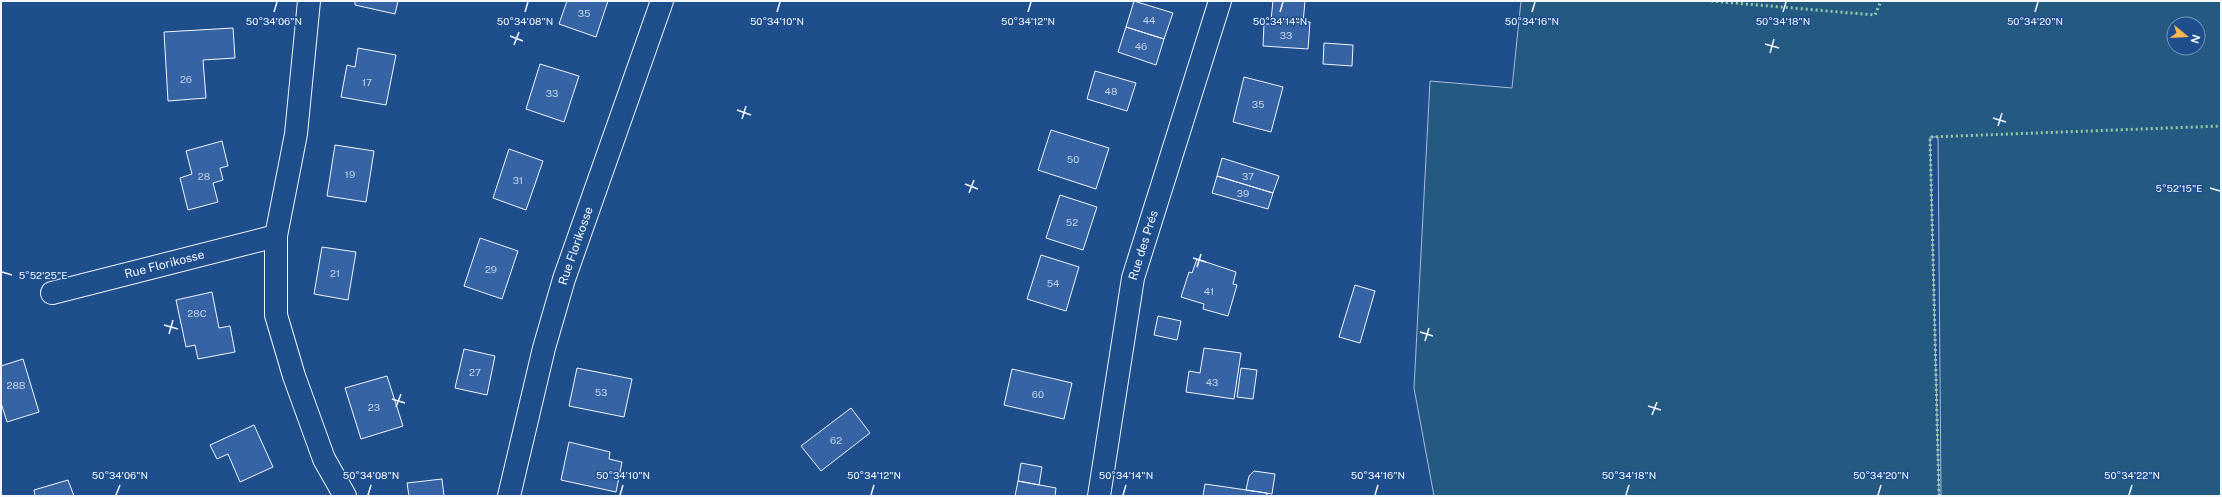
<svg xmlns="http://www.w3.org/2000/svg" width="2222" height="497" font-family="'Public Sans',sans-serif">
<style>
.green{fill:#245a82;stroke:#a8bbd7;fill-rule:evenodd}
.building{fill:#3563a3;stroke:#f2f6ff}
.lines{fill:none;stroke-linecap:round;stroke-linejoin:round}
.minor-casing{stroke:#f2f6ff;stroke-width:24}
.minor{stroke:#1f4e8c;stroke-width:22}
.hedge{stroke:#97c8a6;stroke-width:3;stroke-dasharray:2 3;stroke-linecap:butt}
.ticks{fill:none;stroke:#f2f6ff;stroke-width:1.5}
.labels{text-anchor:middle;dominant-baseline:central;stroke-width:3;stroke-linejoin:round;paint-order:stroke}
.number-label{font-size:10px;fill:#c3d1e8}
.street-label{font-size:12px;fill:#f2f6ff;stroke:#1f4e8c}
.ticks-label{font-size:10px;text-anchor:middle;fill:#f2f6ff;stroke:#1f4e8c;stroke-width:3;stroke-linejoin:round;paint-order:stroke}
</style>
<rect width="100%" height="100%" fill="#1f4e8c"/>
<!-- green -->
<path class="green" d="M1521,1H2221V496H1941L1938,137H1930L1939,496H1434L1414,388L1430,81L1512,88ZM2174,24H2198V48H2174Z"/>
<!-- building -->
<path class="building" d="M355,1H398L395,14L355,5Z
M567,1H608L596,37L559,24Z
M1134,1L1173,13L1164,39L1126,27Z
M1273,1H1305L1303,23L1271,20Z
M1271,20L1310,22L1308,49L1263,46L1264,24H1271Z
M1126,27L1164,39L1156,65L1118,52Z
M233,28L235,58L203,60L206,98L168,101L164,32Z
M1324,43L1353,45L1352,66L1323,64Z
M358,48L396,55L386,105L341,97L347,65L355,67Z
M540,64L579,76L564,122L526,109Z
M1095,71L1136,83L1127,111L1087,99Z
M1244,77L1283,87L1271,132L1233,122Z
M1051,130L1109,148L1096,189L1038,170Z
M222,141L228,166L220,168L223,180L213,183L218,202L188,210L180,178L192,174L186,151Z
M335,145L374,151L366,202L327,196Z
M509,149L543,161L526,210L493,198Z
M1222,158L1279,176L1273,193L1217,176Z
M1217,176L1273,193L1268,209L1212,193Z
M1060,195L1097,207L1083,250L1046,238Z
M480,238L518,251L502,299L464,286Z
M322,247L356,252L348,300L314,294Z
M1041,255L1079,267L1066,311L1027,299Z
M1197,259L1236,272L1233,284L1237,285L1228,316L1203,309L1204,304L1181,297L1189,272L1192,273Z
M1355,285L1375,291L1360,343L1339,337Z
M212,292L219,328L230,326L235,352L198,359L195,345L186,347L176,300Z
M1158,316L1181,321L1177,340L1154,335Z
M1204,348L1241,353L1234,399L1186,392L1189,371L1200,373Z
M464,349L495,356L487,395L455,388Z
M23,359L39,412L7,422L1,403V366Z
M577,368L632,379L624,417L569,406Z
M1241,368L1257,370L1253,399L1237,397Z
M1012,369L1072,383L1064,419L1004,405Z
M387,376L403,426L361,439L345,388Z
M851,408L870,433L821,471L801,446Z
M254,425L273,467L240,482L228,454L217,459L210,445Z
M569,442L610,452L609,459L622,462L616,492L561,480Z
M1021,463L1042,467L1039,485L1018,481Z
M1254,471L1275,474L1272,494L1246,490L1249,476Z
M442,479L444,496H409L407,483Z
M68,480L74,496H35L34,490Z
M1018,481L1056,488L1055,496H1015Z
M1205,484L1267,493V496H1203Z"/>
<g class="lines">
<defs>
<g id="minor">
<path d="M309,1L296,134L276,236V315L294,376L324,459L345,496"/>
<path id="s1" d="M52,293L276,236"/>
<path id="s2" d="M509,496L544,348L564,279L662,1"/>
<path id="s3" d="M1099,496L1133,278L1220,1"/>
</g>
</defs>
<!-- minor casing -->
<use href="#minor" class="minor-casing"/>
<!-- minor -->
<use href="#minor" class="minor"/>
<!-- hedge -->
<path class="hedge" d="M1711,1L1875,15L1881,1
M1939,496L1930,137L2221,126"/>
</g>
<!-- ticks -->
<path class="ticks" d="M274,12L277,2M525,12L528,2M777,12L780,2M1028,12L1031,2M1280,12L1283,2M1532,12L1535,2M1783,12L1786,2M2035,12L2038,2M510,36L523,41M1765,44L1779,48M514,45L519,32M1770,53L1774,39M737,110L751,115M1993,118L2006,122M742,119L746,106M1998,126L2002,113M965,184L978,189M2210,188L2220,191M969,193L974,180M1193,258L1206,262M1197,267L1201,254M2,272L12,275M164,325L178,329M1420,332L1433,336M169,334L173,320M1425,341L1429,328M392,399L405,403M1648,406L1661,410M396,407L401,394M1652,415L1657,402M116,495L120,485M368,495L371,485M620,495L623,485M871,495L874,485M1123,495L1126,485M1375,495L1378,485M1626,495L1629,485M1878,495L1881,485M2129,495L2132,485"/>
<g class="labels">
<!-- number labels -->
<g class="number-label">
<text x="584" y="13">35</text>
<text x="1149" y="20">44</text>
<text x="1286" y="35">33</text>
<text x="1141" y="46">46</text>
<text x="186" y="79">26</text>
<text x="367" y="82">17</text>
<text x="1111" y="91">48</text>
<text x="552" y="93">33</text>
<text x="1258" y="104">35</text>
<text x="1073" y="159">50</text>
<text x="350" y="174">19</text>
<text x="204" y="176">28</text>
<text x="1248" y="176">37</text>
<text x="518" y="180">31</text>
<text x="1243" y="193">39</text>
<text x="1072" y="222">52</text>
<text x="491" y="269">29</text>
<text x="335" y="273">21</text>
<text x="1053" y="283">54</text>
<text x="1209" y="291">41</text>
<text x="197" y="313">28C</text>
<text x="475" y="372">27</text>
<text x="1212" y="382">43</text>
<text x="16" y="385">28B</text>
<text x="601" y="392">53</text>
<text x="1038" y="394">60</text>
<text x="374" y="407">23</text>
<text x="836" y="440">62</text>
</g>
<!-- street labels -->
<g class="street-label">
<text stroke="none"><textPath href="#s3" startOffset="255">Rue des Prés</textPath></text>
<text stroke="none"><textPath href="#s2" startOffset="259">Rue Florikosse</textPath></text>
<text stroke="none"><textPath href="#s1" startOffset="116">Rue Florikosse</textPath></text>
</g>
</g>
<g class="ticks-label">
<text x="274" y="25">50°34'06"N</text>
<text x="525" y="25">50°34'08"N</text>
<text x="777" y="25">50°34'10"N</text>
<text x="1028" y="25">50°34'12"N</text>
<text x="1280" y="25">50°34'14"N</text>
<text x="1532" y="25">50°34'16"N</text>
<text x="1783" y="25">50°34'18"N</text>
<text x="2035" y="25">50°34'20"N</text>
<text x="2179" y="192">5°52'15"E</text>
<text x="43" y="279">5°52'25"E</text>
<text x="120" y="479">50°34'06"N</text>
<text x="371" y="479">50°34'08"N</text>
<text x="623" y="479">50°34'10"N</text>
<text x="874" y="479">50°34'12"N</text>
<text x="1126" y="479">50°34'14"N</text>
<text x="1378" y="479">50°34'16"N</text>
<text x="1629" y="479">50°34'18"N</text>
<text x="1881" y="479">50°34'20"N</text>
<text x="2132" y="479">50°34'22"N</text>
</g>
<!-- border -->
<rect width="2222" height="497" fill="none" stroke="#f2f6ff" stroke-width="4"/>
<!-- north arrow -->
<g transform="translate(2186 36) rotate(108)"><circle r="19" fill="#1f4e8c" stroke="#7391ba"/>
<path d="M0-3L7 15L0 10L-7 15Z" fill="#ffb74d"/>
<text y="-6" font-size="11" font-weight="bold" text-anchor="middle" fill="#f2f6ff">N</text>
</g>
</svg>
